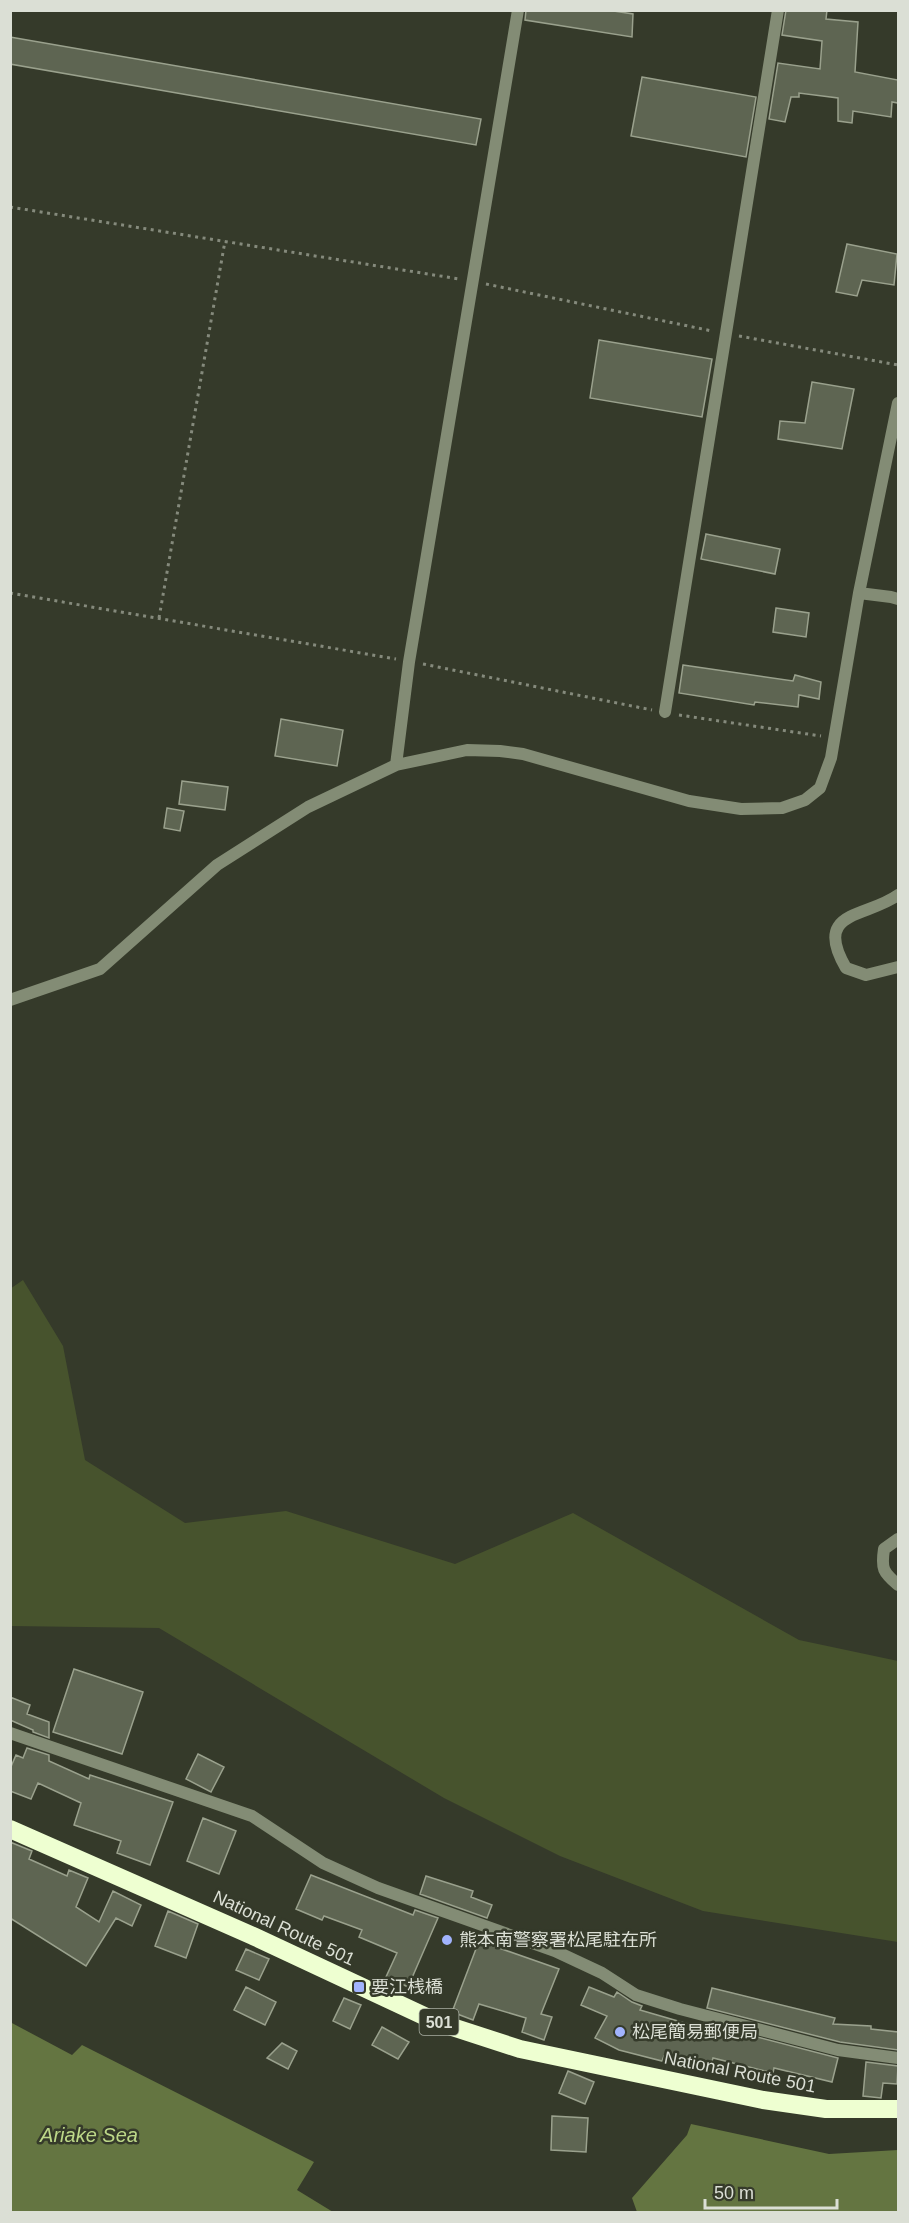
<svg xmlns="http://www.w3.org/2000/svg" width="909" height="2223" font-family="Arial,'Noto Sans JP',sans-serif">
<style>
.green{fill:#47532d}
.water{fill:#647541}
.building{fill:#5e6552;stroke:#9aa18d;stroke-width:1.5}
.lines{fill:none;stroke-linecap:round;stroke-linejoin:round}
.path{stroke:#858a7c;stroke-width:3;stroke-dasharray:3 4.5;stroke-linecap:butt}
.street{stroke:#838c75;stroke-width:12}
.highway{stroke:#eeffd1;stroke-width:18}
.poi-dot{fill:#a1b3fd;stroke:#353a2a;stroke-width:2}
.labels{text-anchor:middle;dominant-baseline:central;stroke-width:5;stroke-linejoin:round;paint-order:stroke}
.shield{fill:#353a2a;stroke:#a9aea2;stroke-width:1.5}
.shield-label{font-size:16px;font-weight:bold;fill:#dbdfd5}
.street-label{font-size:18px;fill:#dbdfd5;stroke:#353a2a}
.poi-label{font-size:18px;fill:#dbdfd5;stroke:#353a2a;text-anchor:start}
.water-label{font-size:20px;font-style:italic;fill:#bdd888;stroke:#353a2a}
</style>
<rect width="100%" height="100%" fill="#353a2a"/>
<!-- green -->
<path class="green" d="M23,1280L63,1346L85,1460L185,1523L286,1511L455,1564L573,1513L799,1640L898,1661V1942L703,1911L560,1856L444,1798L159,1628L11,1626L10,1289Z"/>
<!-- water -->
<path class="water" d="M10,2022L72,2055L82,2045L314,2162L297,2190L333,2212H11Z
M691,2124L829,2154L898,2150V2212H637L632,2198L687,2135Z"/>
<!-- building -->
<path class="building" d="M526,10H607L633,14L632,37L525,20Z
M786,10H827L826,19L858,22L855,72L898,80V103L892,102L891,117L853,111L852,123L838,121V98L799,93V97H791L785,122L769,119L778,63L820,69L822,41L782,35Z
M10,37L481,119L476,145L10,64Z
M642,77L756,97L746,157L631,136Z
M847,244L897,254L894,285L862,280L857,296L836,292Z
M599,340L712,359L702,417L590,398Z
M812,382L854,389L842,449L778,439L780,421L805,423Z
M706,534L780,549L775,574L701,559Z
M776,608L809,613L806,637L773,632Z
M683,665L793,681L795,675L821,682L819,699L799,695L798,707L755,702L754,705L679,693Z
M281,719L343,730L337,766L275,756Z
M182,781L228,787L225,810L179,804Z
M167,808L184,811L180,831L164,828Z
M74,1669L143,1692L122,1754L53,1732Z
M10,1697L30,1705L27,1714L49,1722V1738L33,1732V1730L10,1720Z
M27,1748L49,1755V1761L89,1779L90,1775L173,1802L150,1865L117,1853L121,1841L74,1825L81,1803L38,1783L31,1799L10,1791V1769L16,1755L23,1758Z
M198,1754L224,1767L211,1792L186,1779Z
M203,1818L236,1831L219,1874L187,1861Z
M10,1842L32,1851L29,1859L67,1876L69,1870L88,1878L76,1907L99,1922L113,1891L141,1905L132,1926L116,1918L86,1966L10,1918Z
M311,1875L413,1915L415,1910L438,1918L408,1987L386,1977L397,1953L359,1937L362,1930L324,1916L322,1920L296,1909Z
M426,1876L473,1891L471,1897L492,1905L487,1918L420,1894Z
M168,1911L198,1924L186,1958L155,1946Z
M479,1941L559,1969L541,2014L552,2017L544,2040L522,2032L526,2018L479,2004L473,2020L452,2012Z
M246,1949L269,1959L259,1980L236,1970Z
M246,1987L276,2002L265,2025L234,2010Z
M589,1987L614,1997L617,1992L632,2002L642,2006L640,2010L702,2028L703,2023L838,2058L832,2082L774,2068L773,2073L713,2058L711,2065L690,2059L688,2063L664,2056L662,2061L619,2050L595,2038L607,2016L581,2005Z
M712,1988L835,2018L833,2024L871,2026V2029L898,2032V2050L840,2042L707,2008Z
M344,1998L361,2005L350,2029L333,2021Z
M382,2027L409,2042L398,2059L372,2045Z
M282,2043L297,2051L288,2069L267,2058Z
M866,2062L898,2066L897,2084L883,2083L881,2098L863,2096Z
M568,2071L594,2082L585,2104L559,2093Z
M552,2116L588,2118L586,2152L551,2150Z"/>
<g class="lines">
<!-- path -->
<path class="path" d="M10,207L459,279
M486,284L712,331
M739,336L898,365
M10,593L396,659
M159,618L225,241
M423,664L652,710
M679,715L821,736"/>
<!-- street -->
<path class="street" d="M859,593L891,597L898,599
M665,712L778,10
M396,765L409,662L518,10
M898,895C866,918 812,910 846,968L866,975L898,967
M10,1000L100,969L217,865L308,807L396,765L467,750L500,751L523,754L689,801L741,809L782,808L805,800L820,788L831,758L859,593L898,403
M898,1539L884,1549C881,1569 883,1572 898,1585
M10,1733L252,1816L323,1863L378,1888L555,1951L602,1973L636,1995L680,2009L838,2050L898,2058"/>
<!-- highway -->
<path class="highway" d="M10,1829L253,1936L437,2022L520,2049L763,2100L826,2109H898"/>
</g>
<!-- markers -->
<g class="poi-dot">
<circle cx="447" cy="1940" r="6"/>
<rect x="353" y="1981" width="12" height="12" rx="3"/>
<circle cx="620" cy="2032" r="6"/>
</g>
<g class="labels">
<!-- shield labels -->
<rect class="shield" x="419.5" y="2009" width="39" height="26" rx="4.5"/>
<g class="shield-label">
<text x="439" y="2022">501</text>
</g>
<!-- street labels -->
<g class="street-label">
<text transform="translate(284 1928) rotate(25)">National Route 501</text>
<text transform="translate(740 2072) rotate(11)">National Route 501</text>
</g>
<!-- poi labels -->
<g class="poi-label">
<text x="459" y="1940">熊本南警察署松尾駐在所</text>
<text x="371" y="1987">要江桟橋</text>
<text x="632" y="2032">松尾簡易郵便局</text>
</g>
<!-- water labels -->
<g class="water-label">
<text x="89" y="2135">Ariake Sea</text>
</g>
</g>
<!-- border -->
<rect width="909" height="2223" fill="none" stroke="#dbdfd5" stroke-width="24"/>
<!-- scale -->
<path d="M705 2199v9h132v-9" fill="none" stroke="#dbdfd5" stroke-width="3"/>
<text x="714" y="2199" font-size="18" fill="#dbdfd5" stroke="#353a2a" stroke-width="4.5" paint-order="stroke">50 m</text>
</svg>
